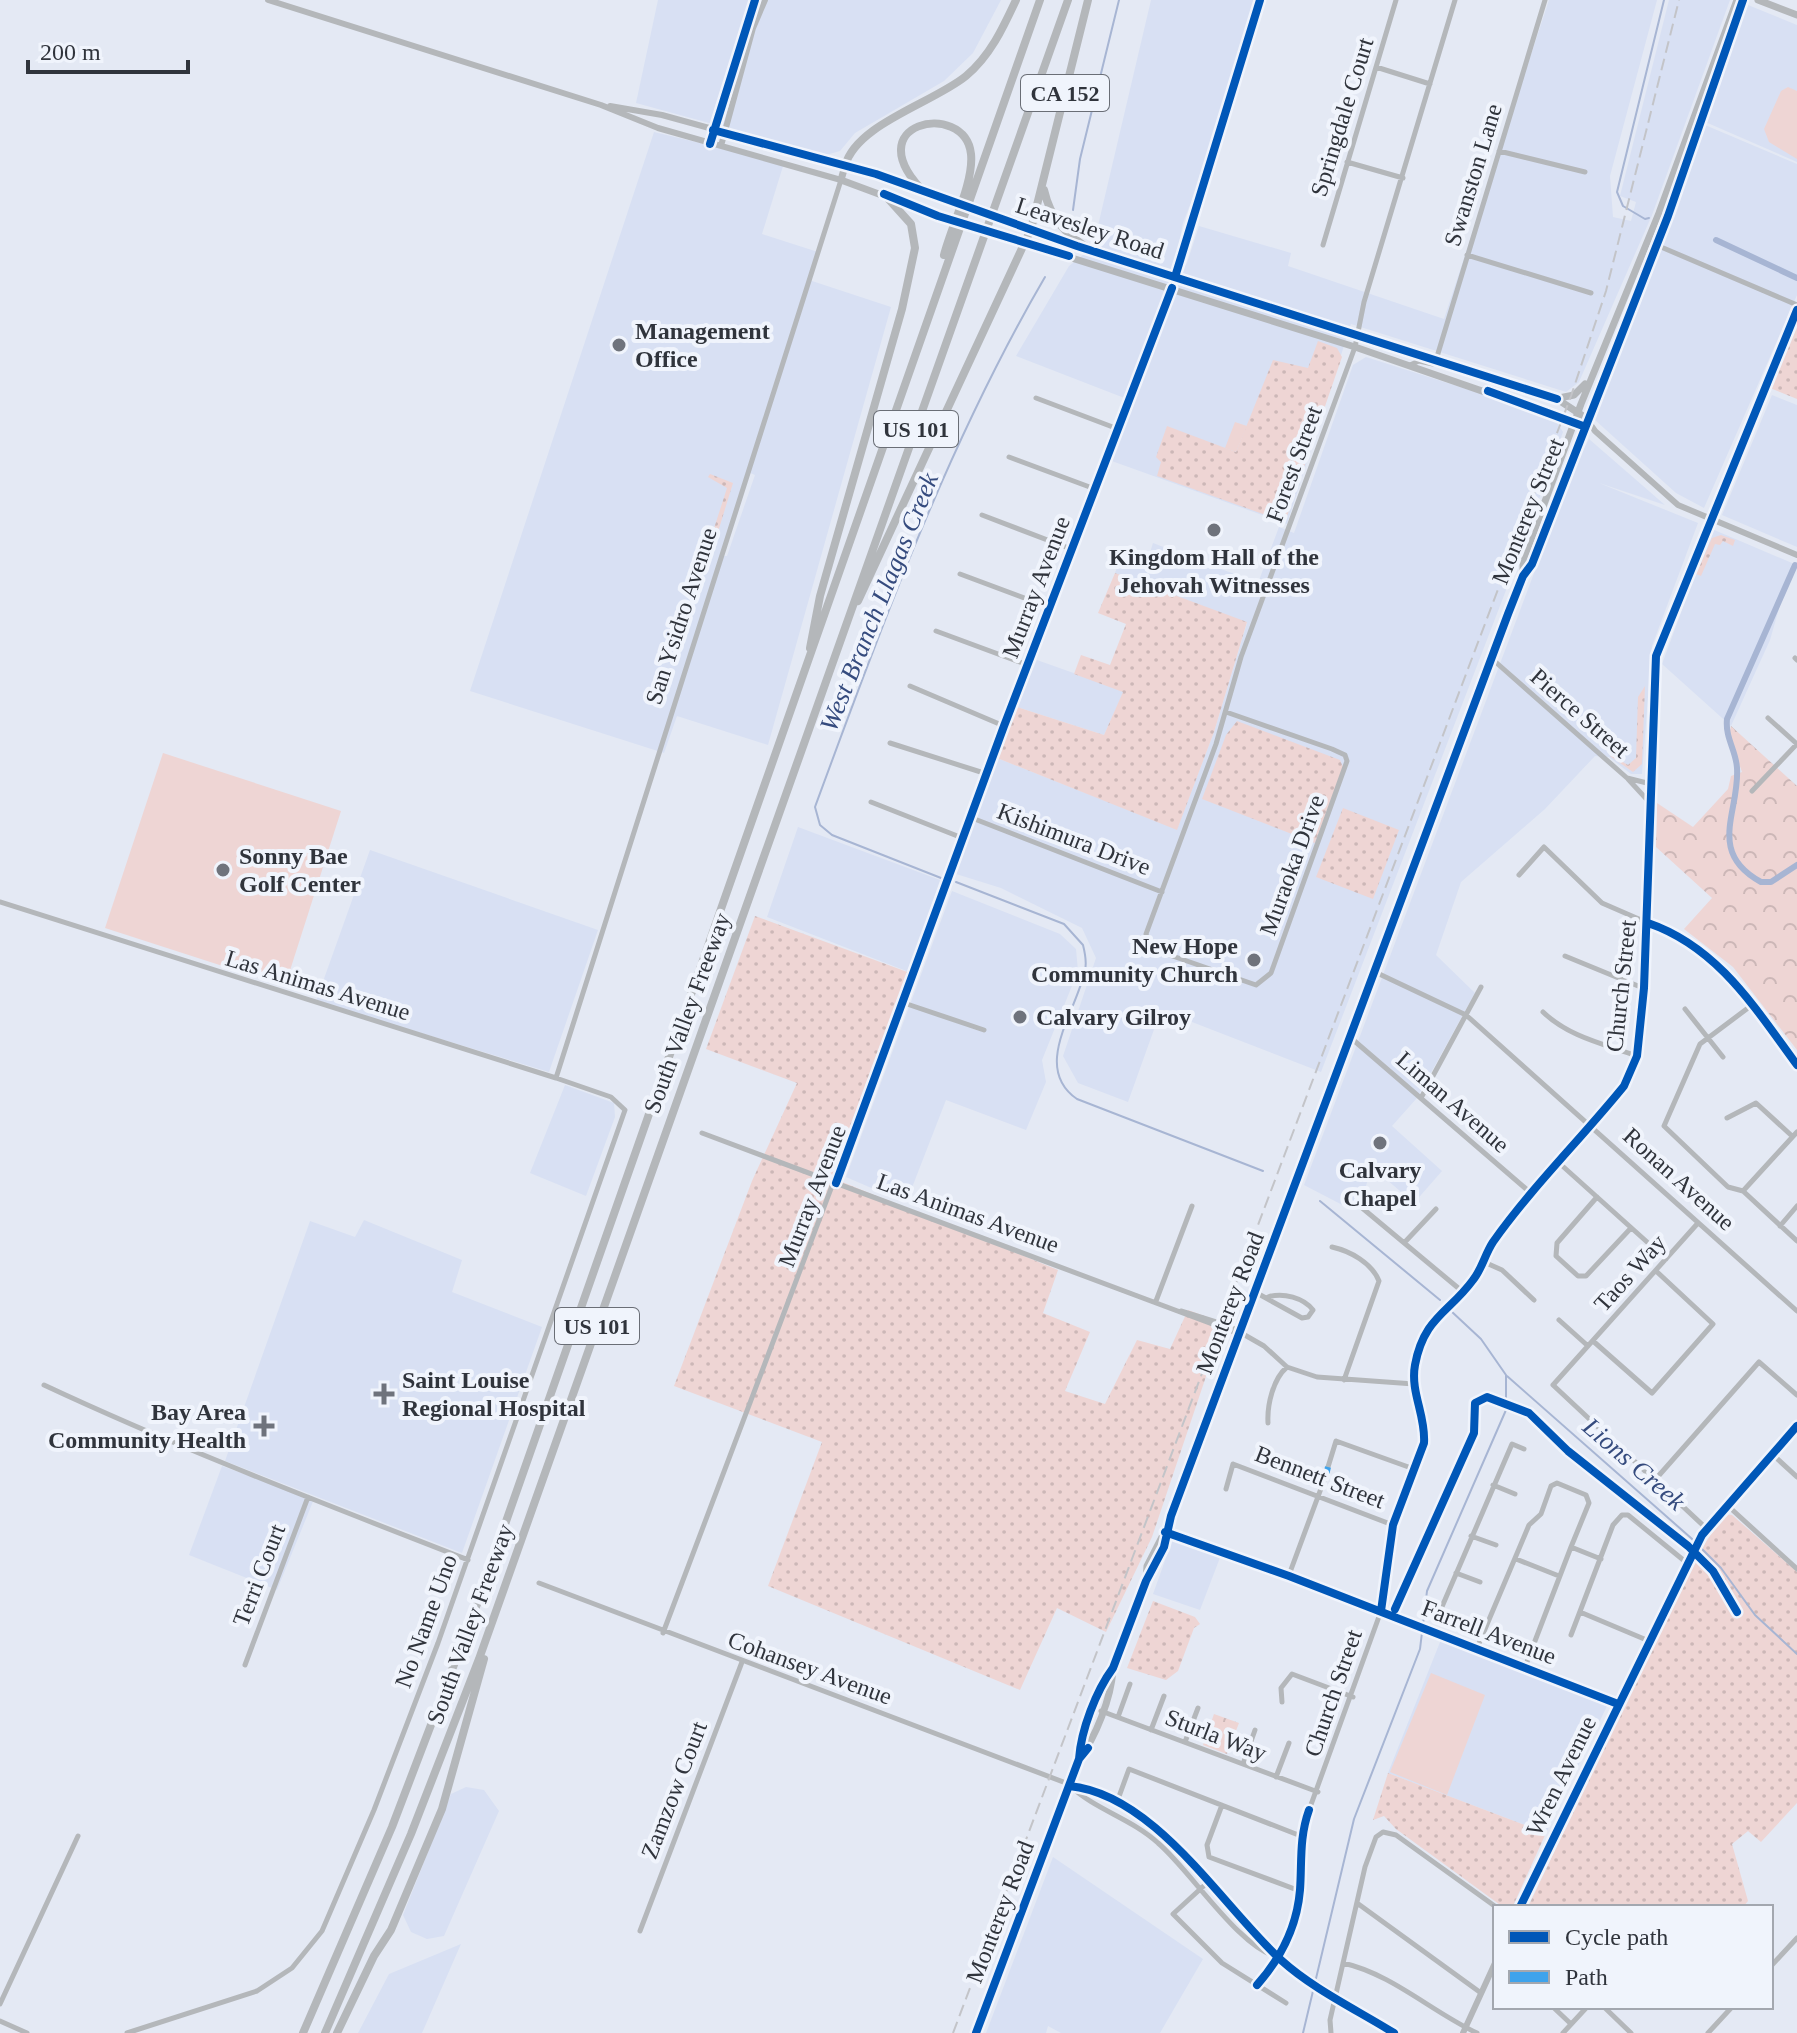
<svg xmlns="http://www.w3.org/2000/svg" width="1797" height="2033" font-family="Georgia,serif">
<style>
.built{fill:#d8e0f3;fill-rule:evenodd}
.grass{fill:url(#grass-dots)}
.park{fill:url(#park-crowns)}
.garden{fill:#eed5d4}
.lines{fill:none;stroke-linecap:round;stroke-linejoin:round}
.stream{stroke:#a7b5d3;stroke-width:2}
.canal{stroke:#a7b5d3;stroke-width:6}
.street{stroke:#b4b7ba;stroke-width:5}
.secondary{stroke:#b4b7ba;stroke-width:6}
.primary{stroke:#b4b7ba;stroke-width:7}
.highway{stroke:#b4b7ba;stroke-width:8}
.rail{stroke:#c3c4c8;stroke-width:2;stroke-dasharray:12 6;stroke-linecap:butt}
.quiet{stroke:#3ea3ec;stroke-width:6;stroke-dasharray:12 6;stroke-linecap:butt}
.cycleway-casing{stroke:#f0f4fc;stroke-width:13}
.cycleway{stroke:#0057b8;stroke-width:8}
.poi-dot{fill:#6f737c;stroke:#f0f4fc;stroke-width:3}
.labels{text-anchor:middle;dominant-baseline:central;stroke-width:8;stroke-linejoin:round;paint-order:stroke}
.shield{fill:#f0f4fc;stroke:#6a6e76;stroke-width:2}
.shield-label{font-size:22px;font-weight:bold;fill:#30343c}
.street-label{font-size:24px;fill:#30343c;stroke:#f0f4fc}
.poi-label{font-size:24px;font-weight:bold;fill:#30343c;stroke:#f0f4fc;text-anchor:start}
.water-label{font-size:26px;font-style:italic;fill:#354b7e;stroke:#f0f4fc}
</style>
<defs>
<pattern id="grass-dots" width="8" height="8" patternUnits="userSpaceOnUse" patternTransform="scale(2)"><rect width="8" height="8" fill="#eed5d4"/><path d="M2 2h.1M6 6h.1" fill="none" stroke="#ccb7b7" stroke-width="1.8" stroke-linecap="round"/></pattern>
<pattern id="park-crowns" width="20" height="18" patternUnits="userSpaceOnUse" patternTransform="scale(2)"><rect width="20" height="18" fill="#eed5d4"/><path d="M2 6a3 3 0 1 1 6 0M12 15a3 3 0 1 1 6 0" fill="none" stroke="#ccb7b7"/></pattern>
</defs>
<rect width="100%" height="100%" fill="#e4e9f4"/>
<!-- built -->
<path class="built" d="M658,0H1001L973,53L944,81L855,133L840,151L826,155L636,103Z
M1151,0H1255L1220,128L1183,223L1169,291L1187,263L1199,226L1291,253L1288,266L1444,319L1549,0H1657L1610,176L1613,217L1631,221L1636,202L1620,196L1669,0H1730L1652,215L1579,382L1566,392L1351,324L1287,524L1109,460L1127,399L1016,356L1069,266L1093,247Z
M1748,5L1797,25V162L1703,121Z
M1705,125L1797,164V295L1704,508L1676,493L1595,420L1623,333Z
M654,132L784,163L762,234L818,252L809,280L891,307L768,745L677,716L664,753L470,691ZM748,472L755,475L727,556H722Z
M1366,357L1554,417L1563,432L1513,572L1321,1072L1161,1010L1128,1102L1078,1083L1063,1056L1096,958L1082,928L1001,888L956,874L997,758L1177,829L1214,732L1247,623L1115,573L1122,553L1147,562L1153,543L1258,583L1279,527L1294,533L1353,365Z
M1772,395L1797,405V547L1722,515Z
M1589,439L1665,505L1599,483L1698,523L1652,646L1642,774H1631L1609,757L1595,756L1545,809L1461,882L1436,955L1475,993L1417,1098L1392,1126L1442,1171L1414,1203L1372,1167L1362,1198L1352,1210L1304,1185L1572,472Z
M1712,529L1792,563L1770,640L1731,726L1662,664Z
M1037,660L1124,691L1104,735L1017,707Z
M798,827L940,880L909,972L767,917Z
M370,850L598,930L549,1072L316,1001Z
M952,891L1060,934L1076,949L1078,971L1042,1060L1046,1082L1026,1130L946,1100L906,1203L846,1177Z
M565,1085L614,1103L615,1117L586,1196L530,1173Z
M364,1220L462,1260L452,1292L542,1327L462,1553L225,1461L310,1221L355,1237Z
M222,1466L314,1499L277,1590L189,1555Z
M1172,1541L1221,1555L1200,1610L1153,1594Z
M1442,1637L1607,1706L1546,1833L1388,1773Z
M466,1787L484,1790L499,1811L444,1936L427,1939L411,1932L403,1915L451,1794Z
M1053,1857L1203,1959L1160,2033H1061L1048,2026L1046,2033H986Z
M461,1944L422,2033H358L389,1974Z"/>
<!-- grass -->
<path class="grass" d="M1797,321V399L1770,388Z
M1318,341L1337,348L1342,357L1285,522L1157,476L1161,462L1156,457L1167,426L1236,452L1273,360L1308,368Z
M710,474L733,483L713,548L708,547L727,488L708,477Z
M1721,535L1735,540L1733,546L1723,541L1720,545L1715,544L1701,576L1696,574L1712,538Z
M1115,573L1247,622L1214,732L1177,830L997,758L1017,707L1104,735L1123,692L1074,674L1081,655L1110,665L1126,624L1098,613Z
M1645,686L1642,764L1633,772L1610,756L1616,753V758L1628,765L1636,758L1638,697Z
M1237,721L1340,760L1343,767L1315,843L1202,799L1226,735Z
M1343,808L1399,830L1373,899L1316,877Z
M755,916L910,973L835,1179L1058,1270L1043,1313L1090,1332L1065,1391L1105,1404L1137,1340L1170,1349L1188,1310L1224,1323L1152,1537L1106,1632L1057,1608L1020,1690L768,1586L822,1442L674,1386L752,1181L797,1083L706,1049Z
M1724,1514L1732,1515L1797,1572V1803L1761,1842L1748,1831L1732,1844L1748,1901L1743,1907H1528L1691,1565Z
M1153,1601L1195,1617L1200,1624L1194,1628L1178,1671L1166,1680L1127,1668Z
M1388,1773L1546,1833L1513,1906L1503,1907L1396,1829L1384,1816L1373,1820Z"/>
<!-- park -->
<path class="park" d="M1731,726L1797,786V1050L1733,967L1684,929L1712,898L1656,847L1657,803L1693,827L1728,789L1731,776L1742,772L1729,735Z
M1214,1714L1239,1723L1227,1754L1203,1745Z"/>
<!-- garden -->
<path class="garden" d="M1788,87L1797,91V159L1769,142L1764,129L1781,91Z
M1235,422L1247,426L1236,452L1225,448Z
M163,753L341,811L285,986L105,928Z
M1431,1673L1485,1695L1447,1795L1390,1772Z"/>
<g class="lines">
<!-- stream -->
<path class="stream" d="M1073,210L1080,159L1119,0
M1649,218L1645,219L1623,206L1617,192L1664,0
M941,878L832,835L820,825L815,807C881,627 948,443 1045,277
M956,882L1064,924L1083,945C1085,953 1087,962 1085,970C1077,1011 1031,1067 1077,1099L1263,1171
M1320,1201L1440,1300
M1507,1376L1691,1538L1721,1568L1755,1615L1797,1654
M1303,2033L1354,1819L1420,1649L1427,1591L1506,1410V1375L1481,1339L1451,1311"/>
<!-- canal -->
<path class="canal" d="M1716,240L1797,278
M1795,565L1727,719C1725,738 1736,750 1737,768C1740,811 1706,852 1761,882H1771L1797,865"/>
<!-- street -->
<path class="street" d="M1376,67L1430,84
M1499,151L1585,172
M1347,162L1403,178
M1654,244L1797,305
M1323,245L1396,0
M1467,255L1591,293
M1410,365L1419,361L1433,364L1436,360L1545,0
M1036,398L1118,429
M1009,457L1095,489
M982,515L1071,549
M960,574L1051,608
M936,631L1028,665
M1491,658L1627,778L1651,784
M1795,658L1797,660
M910,686L1004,726
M1226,712L1332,749L1345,755L1347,761L1271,973L1256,985L1161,952L1149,943L1146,934L1216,744L1241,657L1355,347L1364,302L1455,0
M1768,718L1797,744
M890,743L987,774
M1628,779L1651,804
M1752,791L1797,744
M871,802L965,839
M972,818L1162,892
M1519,875L1544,847L1602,903L1648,923
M0,902L556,1078L611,1097L625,1110L438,1643L374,1810L322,1931L292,1968L257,1991L127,2033
M1565,956L1643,988
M1375,972L1466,1015L1797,1311
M904,1003L984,1030
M1752,1005L1700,1044L1664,1126L1728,1187L1743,1191L1797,1241
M1685,1009L1723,1057
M1543,1012C1569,1037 1604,1044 1637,1056
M1351,1038L1532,1194
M556,1078L841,180
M1421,1098L1481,987
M1727,1118L1756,1103L1792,1136
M702,1133L1239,1334
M1743,1191L1797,1132
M1597,1197L1557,1243L1556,1256L1578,1276H1586L1631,1228
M1361,1207L1463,1292
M1698,1223L1553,1385L1707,1529
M1780,1226L1797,1206
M1404,1243L1436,1209
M1332,1247C1350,1251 1372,1263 1379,1281L1344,1380
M1484,1262L1502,1270L1534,1300
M1255,1292L1302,1318L1308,1317L1313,1310C1304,1298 1283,1292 1268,1297
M1156,1301L1192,1206
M1181,1311L1229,1326L1264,1346L1287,1367L1317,1377L1414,1384
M1559,1320L1588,1346
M1593,1341L1652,1393L1713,1324L1656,1271
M44,1385C183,1450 325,1504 468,1560
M1268,1423C1267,1405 1273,1379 1287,1367
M1772,1454L1797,1477
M1328,1467L1336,1441L1414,1469
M1654,1481L1759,1362L1797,1395
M1493,1485L1515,1494
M1226,1489L1233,1464L1393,1525
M1727,1505L1797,1569
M1166,1532L1289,1576L1618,1704
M1471,1536L1496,1545
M1516,1559L1559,1576
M1456,1573L1480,1582
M1289,1575L1326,1475
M539,1583L1116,1802L1141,1816L1185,1854L1229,1907L1278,1957L1394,2033
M1580,1612L1649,1641
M1483,1632L1447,1617L1441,1609L1512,1444L1524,1449
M663,1633L1171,289
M1571,1635L1613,1525L1622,1515H1628L1687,1563
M1477,1648L1529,1525L1541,1514L1551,1486L1557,1483L1586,1495L1589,1503L1571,1547
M245,1665L308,1497
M1525,1667L1571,1547L1601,1559
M1282,1702L1281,1688L1292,1674L1353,1697
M1101,1711L1318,1792
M1118,1717L1130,1684
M1151,1730L1164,1696
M1185,1742L1198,1708
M1243,1764L1255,1730
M1276,1777L1289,1743
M1070,1786C1096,1810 1132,1819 1158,1843C1191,1871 1239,1948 1278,1957
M1117,1802L1129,1769L1301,1836
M1222,1805L1207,1845L1209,1857L1300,1891
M1208,1882L1173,1914L1222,1963L1286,2003
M1357,1903L1481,1993
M640,1931L742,1662
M1343,1963C1392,1974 1432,2012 1477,2033
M1771,1966L1797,1938
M1257,1985C1283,1955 1299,1921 1300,1881C1301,1861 1299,1844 1304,1824L1381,1611L1393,1525L1424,1443L1425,1430L1414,1384L1415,1365L1423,1340L1436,1315L1475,1279L1491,1245L1558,1162L1666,1259
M0,2004L78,1836
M1553,2007L1571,2024
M1604,2007L1631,2033
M0,2021L27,2033
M1331,2033L1330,2020L1365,1867L1376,1837L1383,1832L1396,1835L1496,1907
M1563,2033L1587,2007
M1708,2033L1732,2007"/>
<!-- secondary -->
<path class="secondary" d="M268,0L601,105L658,128L841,180
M610,106L662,115L858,169L926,194
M710,144L755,0
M721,146L753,28L765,0
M1172,288L1260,0
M1586,418L1595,431L1678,505L1797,555
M1648,923C1718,947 1755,1008 1797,1065
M1558,1162L1624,1086L1637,1056L1648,923L1656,656L1797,310
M1520,1907L1702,1535L1797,1426
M1463,2033L1495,1963"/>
<!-- primary -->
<path class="primary" d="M1758,0L1797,15
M845,166L841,180L938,216L1355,347L1583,426
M926,194L1557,399L1586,418
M1559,398L1574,395L1585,384
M1523,574V561L1581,404L1659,213L1737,0
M1146,1581L1147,1566L1164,1533
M1079,1759C1081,1730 1096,1691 1113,1668L1146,1581L1164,1547L1171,1516L1508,614L1523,576L1532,564L1668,216L1743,0
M976,2033L1079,1759C1096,1737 1111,1698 1113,1670"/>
<!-- highway -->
<path class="highway" d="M845,166C856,124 933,103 966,76C990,56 1003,28 1016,0
M1044,190C1051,220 1065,233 1089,249
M926,194C852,122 965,99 971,154C974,182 951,227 944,255
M858,601L1031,229L1088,0
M810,648L820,596L902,309L915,248L911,224L884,194
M303,2033L392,1827L476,1607L1040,0
M325,2033L411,1834L479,1659L1068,0
M337,2033L374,1956L391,1930L442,1809L484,1659"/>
<!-- rail -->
<path class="rail" d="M953,2033L1571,396L1606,291L1679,0"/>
<!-- quiet -->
<path class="quiet" d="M1326,1475L1328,1467"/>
<defs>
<path id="cycleway" d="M713,130L876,174L1077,246L1557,399
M710,144L755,0
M884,194L938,216L1069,256
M1175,277L1260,0
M1488,391L1583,426
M1648,923C1718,947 1755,1008 1797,1065
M836,1183L1004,726L1172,288
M1165,1532L1289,1576L1618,1704
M1395,1609L1474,1433L1475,1403L1487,1397L1529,1413L1568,1451L1688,1546L1713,1571L1737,1612
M1381,1611L1393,1525L1424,1443C1426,1416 1410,1392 1415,1365C1424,1317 1449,1313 1473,1280C1482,1269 1485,1254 1493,1242C1532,1187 1581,1139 1624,1086L1637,1056L1644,988L1656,656L1797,310
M1079,1759C1081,1730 1096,1691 1113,1668L1146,1581L1164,1547L1171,1516L1508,614L1523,576L1532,564L1668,216L1743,0
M1069,1786C1155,1794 1222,1906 1281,1960C1313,1989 1357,2010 1394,2033
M1520,1907L1702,1535L1797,1426
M1257,1985C1281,1958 1297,1926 1300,1890C1302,1862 1299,1838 1309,1810
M976,2033L1079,1759L1088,1748"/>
</defs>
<!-- cycleway casing -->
<use href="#cycleway" class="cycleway-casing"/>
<!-- cycleway -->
<use href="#cycleway" class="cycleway"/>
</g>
<!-- markers -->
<g class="poi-dot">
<circle cx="619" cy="345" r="8"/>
<circle cx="1214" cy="530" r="8"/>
<circle cx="223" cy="870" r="8"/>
<circle cx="1254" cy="960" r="8"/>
<circle cx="1020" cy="1017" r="8"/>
<circle cx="1380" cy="1143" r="8"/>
<path d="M380 1382h8v8h8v8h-8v8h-8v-8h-8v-8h8z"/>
<path d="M260 1414h8v8h8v8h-8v8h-8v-8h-8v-8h8z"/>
</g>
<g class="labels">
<!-- shield labels -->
<g class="shield">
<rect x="1021" y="75" width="88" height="36" rx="6"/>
<rect x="874" y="411" width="84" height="36" rx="6"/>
<rect x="555" y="1308" width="84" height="36" rx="6"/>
</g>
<g class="shield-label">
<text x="1065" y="93">CA 152</text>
<text x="916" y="429">US 101</text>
<text x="597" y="1326">US 101</text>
</g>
<!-- street labels -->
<g class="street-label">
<text transform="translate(1342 117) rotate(-73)">Springdale Court</text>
<text transform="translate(1473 175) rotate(-73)">Swanston Lane</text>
<text transform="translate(1090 228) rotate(18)">Leavesley Road</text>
<text transform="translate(1294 464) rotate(-70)">Forest Street</text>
<text transform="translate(1528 511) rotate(-68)">Monterey Street</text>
<text transform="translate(1036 587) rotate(-69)">Murray Avenue</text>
<text transform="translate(681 616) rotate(-72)">San Ysidro Avenue</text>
<text transform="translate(1580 713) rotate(41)">Pierce Street</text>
<text transform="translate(1074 839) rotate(21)">Kishimura Drive</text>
<text transform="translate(1292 865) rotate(-70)">Muraoka Drive</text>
<text transform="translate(318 985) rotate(17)">Las Animas Avenue</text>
<text transform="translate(1621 986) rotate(-84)">Church Street</text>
<text transform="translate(687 1013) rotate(-70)">South Valley Freeway</text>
<text transform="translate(1453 1102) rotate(41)">Liman Avenue</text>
<text transform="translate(1679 1179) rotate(42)">Ronan Avenue</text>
<text transform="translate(812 1196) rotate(-69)">Murray Avenue</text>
<text transform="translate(968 1213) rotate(20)">Las Animas Avenue</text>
<text transform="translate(1630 1273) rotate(-48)">Taos Way</text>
<text transform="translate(1230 1303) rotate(-69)">Monterey Road</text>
<text transform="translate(1320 1477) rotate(21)">Bennett Street</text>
<text transform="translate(259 1575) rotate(-69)">Terri Court</text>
<text transform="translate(426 1621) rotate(-70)">No Name Uno</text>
<text transform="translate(470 1624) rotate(-70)">South Valley Freeway</text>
<text transform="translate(1489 1632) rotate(21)">Farrell Avenue</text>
<text transform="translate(810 1668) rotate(20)">Cohansey Avenue</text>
<text transform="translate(1333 1693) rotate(-71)">Church Street</text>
<text transform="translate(1216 1735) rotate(21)">Sturla Way</text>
<text transform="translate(1561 1776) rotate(-64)">Wren Avenue</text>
<text transform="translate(674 1790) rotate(-69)">Zamzow Court</text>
<text transform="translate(1000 1912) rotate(-69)">Monterey Road</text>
</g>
<!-- poi labels -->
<g class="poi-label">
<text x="635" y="331">Management<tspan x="635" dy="28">Office</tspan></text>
<text x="1214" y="557" text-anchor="middle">Kingdom Hall of the<tspan x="1214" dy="28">Jehovah Witnesses</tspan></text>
<text x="239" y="856">Sonny Bae<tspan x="239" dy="28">Golf Center</tspan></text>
<text x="1238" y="946" text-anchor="end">New Hope<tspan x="1238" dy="28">Community Church</tspan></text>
<text x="1036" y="1017">Calvary Gilroy</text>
<text x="1380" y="1170" text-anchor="middle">Calvary<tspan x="1380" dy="28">Chapel</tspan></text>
<text x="402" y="1380">Saint Louise<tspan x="402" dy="28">Regional Hospital</tspan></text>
<text x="246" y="1412" text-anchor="end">Bay Area<tspan x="246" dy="28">Community Health</tspan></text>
</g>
<!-- water labels -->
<g class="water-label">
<text transform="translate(879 602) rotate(-68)">West Branch Llagas Creek</text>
<text transform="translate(1634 1464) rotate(41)">Lions Creek</text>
</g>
</g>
<!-- legend -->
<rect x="1493" y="1905" width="280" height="104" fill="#f0f4fc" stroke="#a3a7af" stroke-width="2"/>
<rect x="1509" y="1931" width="40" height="12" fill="#0057b8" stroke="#a3a7af" stroke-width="2"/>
<text x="1565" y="1945" font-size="24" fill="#30343c">Cycle path</text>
<rect x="1509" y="1971" width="40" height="12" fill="#3ea3ec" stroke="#a3a7af" stroke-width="2"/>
<text x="1565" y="1985" font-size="24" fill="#30343c">Path</text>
<!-- scale -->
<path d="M28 60v12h160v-12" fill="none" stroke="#30343c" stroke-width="4"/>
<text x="40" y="60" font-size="24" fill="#30343c" stroke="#f0f4fc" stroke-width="6" paint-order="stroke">200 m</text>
</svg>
